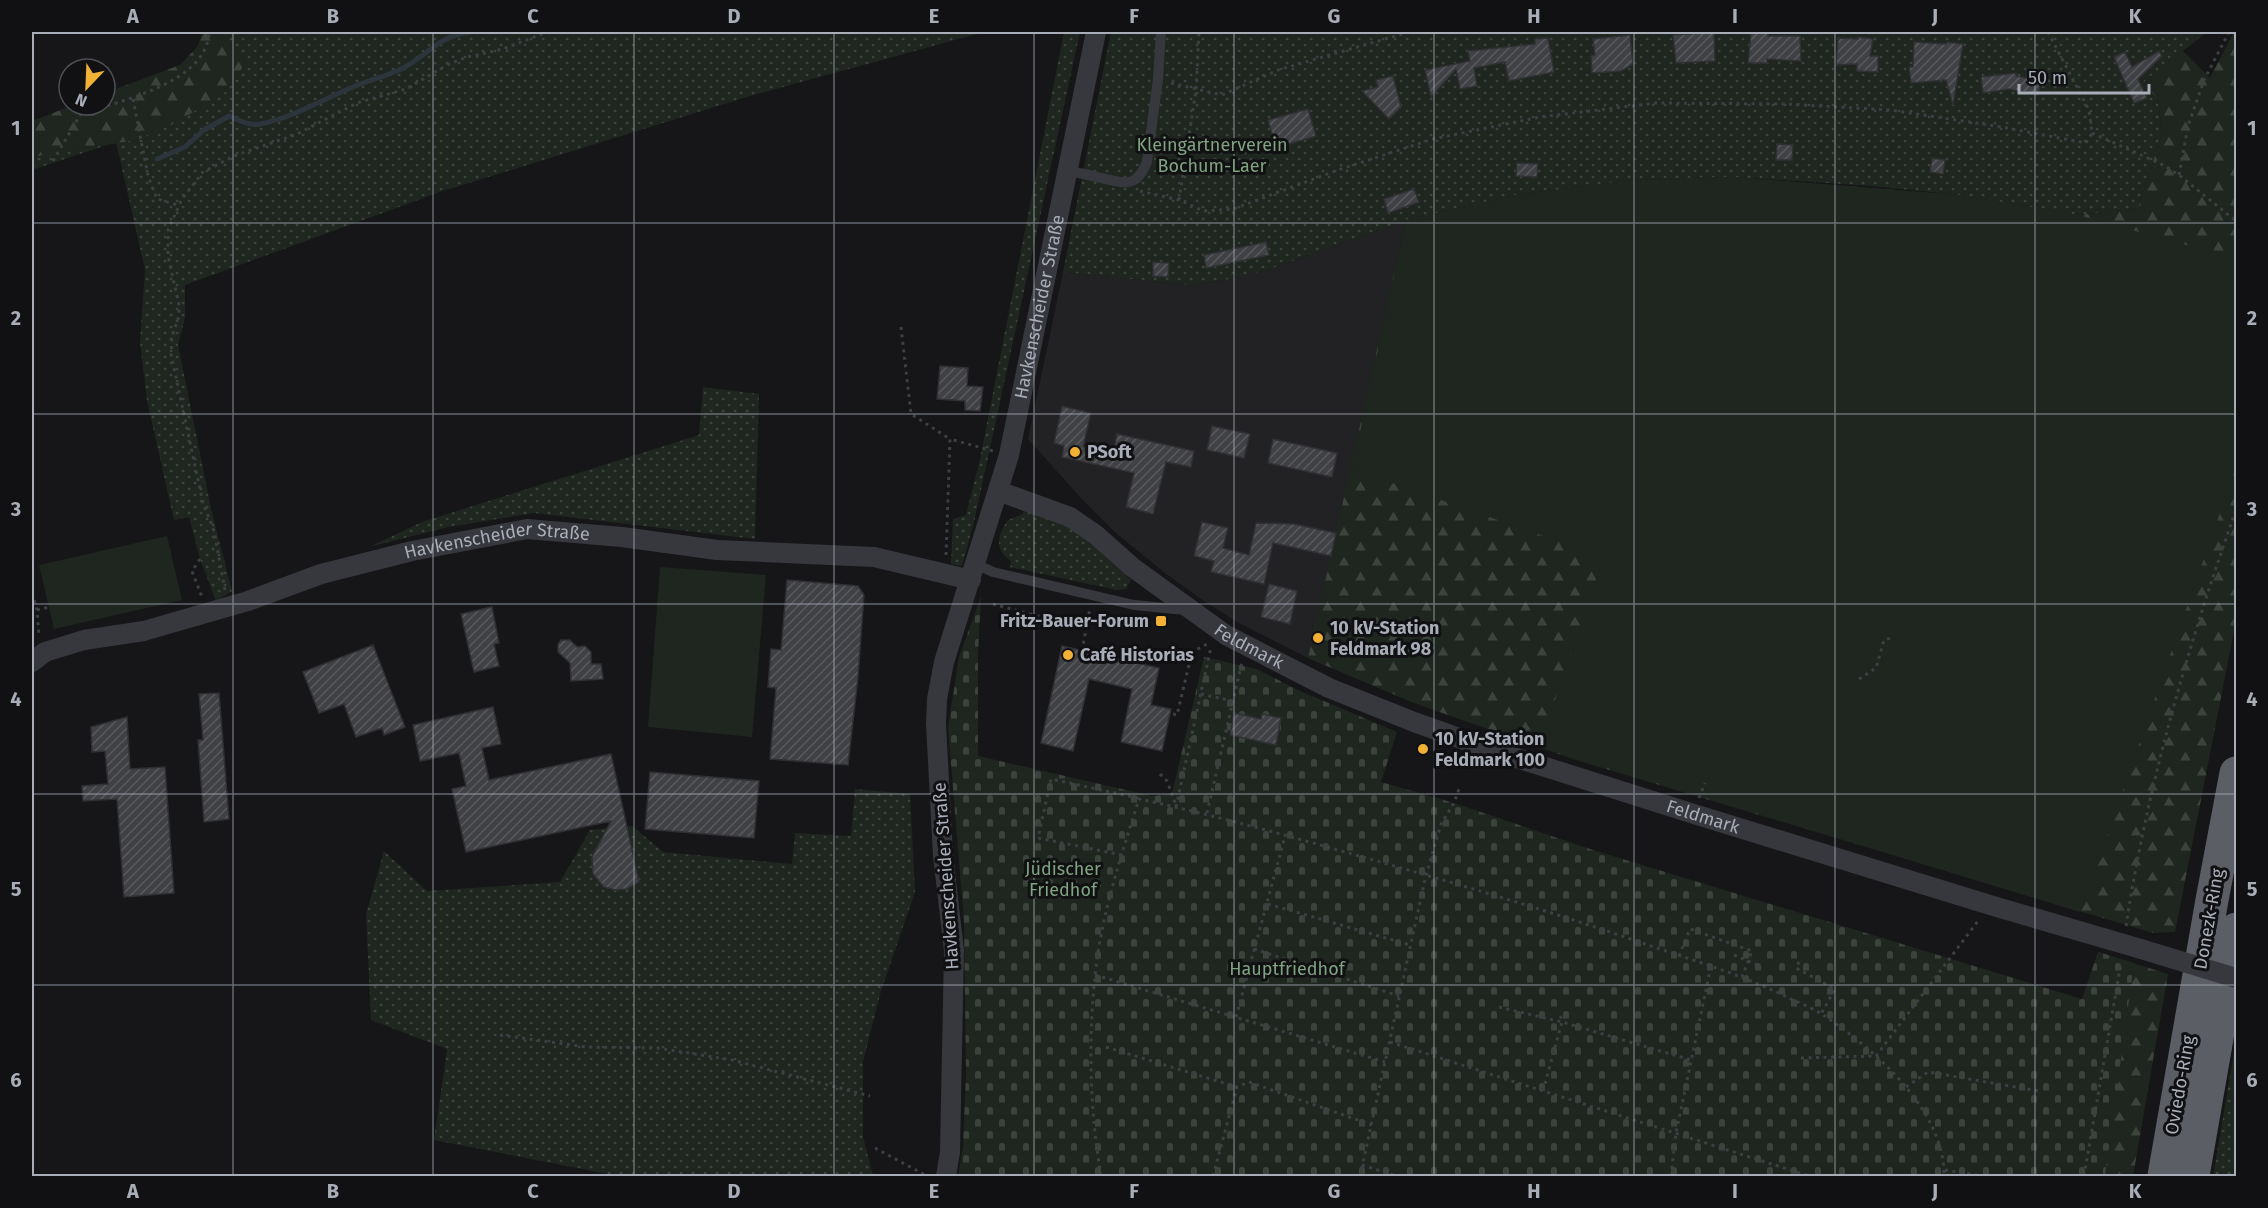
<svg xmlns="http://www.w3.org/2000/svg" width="2268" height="1208" font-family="'Fira Sans',sans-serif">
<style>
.built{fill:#222225}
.grass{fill:url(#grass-dots)}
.forest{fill:url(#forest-firs)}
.cemetery{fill:url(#cemetery-stones)}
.pitch{fill:#1e261f}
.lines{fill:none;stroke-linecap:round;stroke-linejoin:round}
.stream{stroke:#2c353c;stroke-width:5}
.building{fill:url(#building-hatch);stroke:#303034;stroke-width:1.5}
.path{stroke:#3d3f44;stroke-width:3;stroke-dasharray:3 4.5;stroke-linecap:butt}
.service{stroke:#37383d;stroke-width:10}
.minor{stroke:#37383d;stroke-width:20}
.trunk{stroke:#5b5e65;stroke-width:33}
.minor-bridge{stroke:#37383d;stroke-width:20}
.grid{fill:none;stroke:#a8adb8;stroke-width:1.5;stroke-opacity:0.55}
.poi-dot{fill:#f2b134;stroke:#111113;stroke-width:2}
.labels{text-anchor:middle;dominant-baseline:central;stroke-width:6;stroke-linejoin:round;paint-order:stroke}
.park-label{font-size:18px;fill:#7fa381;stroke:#111113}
.street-label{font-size:18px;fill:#a8adb8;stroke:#111113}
.poi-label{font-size:18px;font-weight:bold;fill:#a8adb8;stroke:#111113;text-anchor:start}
.neatline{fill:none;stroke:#a8adb8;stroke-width:2}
.grid-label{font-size:20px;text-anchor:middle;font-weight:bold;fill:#a8adb8}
</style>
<defs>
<pattern id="grass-dots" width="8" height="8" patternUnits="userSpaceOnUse" patternTransform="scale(1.5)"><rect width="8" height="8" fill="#1e261f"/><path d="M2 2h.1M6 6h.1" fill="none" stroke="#3c433d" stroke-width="1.8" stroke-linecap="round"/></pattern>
<pattern id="forest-firs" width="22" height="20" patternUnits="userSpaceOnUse" patternTransform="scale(1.5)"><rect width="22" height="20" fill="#1e261f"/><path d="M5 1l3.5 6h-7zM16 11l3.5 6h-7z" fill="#3c433d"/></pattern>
<pattern id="cemetery-stones" width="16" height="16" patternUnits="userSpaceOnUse" patternTransform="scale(1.5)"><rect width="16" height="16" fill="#1e261f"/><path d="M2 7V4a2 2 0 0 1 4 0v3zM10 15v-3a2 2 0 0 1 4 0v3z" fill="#3c433d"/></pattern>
<pattern id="building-hatch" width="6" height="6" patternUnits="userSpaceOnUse" patternTransform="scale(1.5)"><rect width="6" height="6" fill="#404145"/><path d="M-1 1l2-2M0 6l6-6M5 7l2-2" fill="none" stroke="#595a5e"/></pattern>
</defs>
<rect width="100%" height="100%" fill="#161618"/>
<!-- built -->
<path class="built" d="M1406,220L1352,469L1414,703L1308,658L1237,622L1201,599L1165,573L1117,534L1080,497L1028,439L1063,272L1190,285L1230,279L1267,270Z"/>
<!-- grass -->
<path class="grass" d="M216,32H984L750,96L440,192L185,285V318L178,345L212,513L232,591L216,601L200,559L189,517L174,520L147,401L140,342L145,270L116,142L32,170V157L136,140L246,61Z
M1064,32H1080L974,522L962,566L951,564L953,519L966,515L980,459Z
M1111,32H2207L2145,81L2158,100L2162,134L2138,208L2078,215L1959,195L1872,186L1734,177L1641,179L1516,195L1406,220L1267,270L1230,279L1190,285L1063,272Z
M703,387L759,394L755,539L534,513L448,527L369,547L422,522L699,435Z
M1024,508L1068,527L1089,542L1131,580L1126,589L1116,590L1010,567L1011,561C994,549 997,536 1008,520L1023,514Z
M855,789L910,794L915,892L881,991L863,1062V1137L873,1176H618L434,1140L447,1049L371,1020L366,914L384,851L427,891L560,882L590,830L632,826L663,852L792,864L795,833L851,836Z
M2236,1040V1176H2213Z"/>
<!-- forest -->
<path class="forest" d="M202,32H216L247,61L223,95L169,126L136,140L32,157V121L74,105H105V93L180,65L198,46Z
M2234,32H2236V621L2175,932L2153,933L1576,760L1414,703L1308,658L1406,220L1516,195L1641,179L1734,177L1959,195L2078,215L2138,208L2162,134L2158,100L2144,82L2181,49L2210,78Z
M2098,952L2168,974L2133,1176H2053Z"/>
<!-- cemetery -->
<path class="cemetery" d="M981,597L978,654V756L1152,796L1172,794L1204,657L1257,669L1298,690L1397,732L1381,782L1454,803L1593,850L2082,999L2098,952L2134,963L2105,1176H958L963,1147L966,1072L964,921L948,727L959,657Z"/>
<!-- pitch -->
<path class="pitch" d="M1734,177L1959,195L2078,215L2236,259V467L2080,912L1539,747L1604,557L1352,469L1406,220L1516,195L1641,179Z
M167,536L182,600L54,629L39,565Z
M660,567L766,575L752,737L648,727Z"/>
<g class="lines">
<!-- stream -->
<path class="stream" d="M157,159L185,147L204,130L229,116C238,120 249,126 260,124C296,117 328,96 363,83C378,77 396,74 410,64C432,50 441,36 470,32"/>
</g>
<!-- building -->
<path class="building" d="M1714,32L1715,61L1676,63L1673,35Z
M1751,32L1768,33V36H1800L1801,61L1767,59V63H1748Z
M1630,35L1633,64L1621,71L1592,73L1591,56L1595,55L1593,39Z
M1858,37L1873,39L1870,56H1878V72L1857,71V64L1836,65L1838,38L1858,39Z
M1548,38L1554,72L1509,81L1505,62L1474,68L1477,86L1460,89L1456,69L1431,97L1425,70L1470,61L1468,51L1535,44V39Z
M1914,42L1946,44L1947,42L1963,44L1953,105L1946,80L1911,83L1909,67H1913Z
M2159,51L2162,56L2138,79L2147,98L2134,103L2114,57L2125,52L2132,67Z
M2016,73V76L2041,81L2038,95L2009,89L1983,93L1981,77Z
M1393,76L1401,107L1389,119L1362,91L1378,87L1376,80Z
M1308,109L1316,136L1276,148L1268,120Z
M1777,144L1793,145L1792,160H1776Z
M1932,158L1945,160L1943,174L1930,172Z
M1517,163L1538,164L1537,177L1516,176Z
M1414,189L1419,202L1388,213L1384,199Z
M1266,242L1269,255L1206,268L1204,255Z
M1153,262L1169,263L1168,277L1153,276Z
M940,366L968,368L967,386L983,387L980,411L965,410V401L937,399Z
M1062,406L1091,413L1083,447L1113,453L1117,434L1194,451L1191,467L1166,462L1153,514L1126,507L1134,473L1062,457L1064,446L1054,443Z
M1212,426L1250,434L1244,458L1207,450Z
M1273,439L1337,453L1332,477L1268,463Z
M1202,522L1228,528L1223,548L1249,555L1256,523L1294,524L1336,533L1331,556L1273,543L1264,584L1211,572L1214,561L1194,556Z
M787,580L858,586L864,595L858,677L848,765L770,759L776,688L768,687L771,649L781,650Z
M1269,584L1297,591L1290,624L1261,617Z
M492,607L499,643L494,644L499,666L474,672L461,614Z
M561,640H570L577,647L585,646L591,652V664H601L603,679L571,681L570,663L558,652V644Z
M373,645L405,727L384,735L382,728L356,737L344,704L319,713L303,672Z
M1062,646L1159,668L1151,705L1171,709L1162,751L1121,742L1132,689L1089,679L1073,751L1041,743Z
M219,693L229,819L204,822L198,740H203L199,694Z
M493,707L501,744L482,748L489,780L611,754L639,882L627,889L615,890L604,887L593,874L592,857L611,821L466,852L452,789L466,786L459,753L420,761L413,725Z
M1234,713L1261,719L1262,714L1281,718L1276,745L1230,735Z
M127,717L130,769L165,767L174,893L124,897L117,799L83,801L82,786L108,784L105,751L92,752L91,727Z
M650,772L759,781L754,838L645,829Z"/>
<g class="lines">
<!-- path -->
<path class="path" d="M1171,83L1222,95L1278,70L1409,32
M133,99L148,176L157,199L178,205
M2092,133L2161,164L2179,175L2236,221
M53,161L80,115C119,100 207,84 209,32
M2179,175L2188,126L2204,80L2229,32
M1140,191L1179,200L1204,211L1233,209L1338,170L1433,139L1540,117L1656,103L1786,104L1890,110L1996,126L2086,143L2092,133L2089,110L2048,32
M1179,200L1196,90L1199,32
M901,327L911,414L950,439
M946,555L950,439L993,451
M200,559L192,571L202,597
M225,590L214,531L203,503L171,354L172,336L179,316V305L168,256V230L182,199L203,172L234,156L297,134L357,103L406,89L449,64L467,57L503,49L547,32
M32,593L37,610L39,636
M993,604L1049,619
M37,610L49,607
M1082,651L1090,608
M1859,679L1876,668L1884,640L1894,637
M1201,694L1233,701
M1173,714L1177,715L1192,652L1209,643
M1160,774L1167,781L1176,805
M1699,798L1705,783
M1176,807L1211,647
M1207,813L1242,662
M1122,855L1038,838L1051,779L1138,798
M1268,904L1410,945
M2126,926C2147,787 2189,642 2236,510
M1254,949L1399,996
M1734,955L1762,967
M1679,956L1690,929L1752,951L1742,977
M1799,962L1796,968L1835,989L1821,1014
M1095,975L1385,1062
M1499,1007L1562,1022L1691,1060
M1236,1017L1285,836
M500,1035L586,1047L658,1048L732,1060L870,1096
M1390,1042L1809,1176
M1106,1047L1237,1087L1249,1082L1372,1125
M1801,1058L1876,1056L1978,921
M1906,1087L1928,1072L2039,1091
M1543,1091L1562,1022L1560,1014
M875,1148L927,1176
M1362,1165L1397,1176
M1945,1170L1982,1176
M1101,1176C1090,1111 1088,1042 1095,976C1101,916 1121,856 1139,799C1218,816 1296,838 1373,860C1465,886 1556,913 1645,944C1695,961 1746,976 1793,1000C1803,1004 1814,1009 1823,1015C1873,1048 1945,1110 1944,1176
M1213,1176L1237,1087
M1360,1176L1426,875L1441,824L1454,803L1459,789
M1671,1176L1676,1133L1711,966
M2084,1176L2121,963"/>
<!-- service -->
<path class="service" d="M1067,171C1079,173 1090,175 1101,178C1124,183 1136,189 1147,162L1158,79L1161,32
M976,564L993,572L1134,605L1186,610"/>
<!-- minor -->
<g class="minor">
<path id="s1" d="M998,491L1070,517L1096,535L1132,567L1226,635L1329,688L1414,722L1501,753L1694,814L1990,905L2141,949"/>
<path id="s2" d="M32,662L45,652L84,640L144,631L168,624L248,601L321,574L412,551L527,529L622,537L717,550L874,557L971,580"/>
<path id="s3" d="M946,1176L950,1152L954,951L943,855L936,724L937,699L944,662L1009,455L1096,32"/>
</g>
<!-- trunk -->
<path class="trunk" d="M2164,1176L2212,900L2236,773
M2193,1176L2236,929"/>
<!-- minor-bridge -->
<path class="minor-bridge" d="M2141,949L2236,978"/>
</g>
<!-- grid -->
<path class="grid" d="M233,32V1176M433,32V1176M634,32V1176M834,32V1176M1034,32V1176M1234,32V1176M1434,32V1176M1634,32V1176M1835,32V1176M2035,32V1176M32,223H2236M32,414H2236M32,604H2236M32,794H2236M32,985H2236"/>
<!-- markers -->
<g class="poi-dot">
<circle cx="1075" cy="452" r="6"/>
<rect x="1155" y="615" width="12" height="12" rx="3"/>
<circle cx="1318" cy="638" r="6"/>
<circle cx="1068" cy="655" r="6"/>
<circle cx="1423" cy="749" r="6"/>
</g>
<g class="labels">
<!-- park labels -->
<g class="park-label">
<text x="1212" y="145">Kleingärtnerverein<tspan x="1212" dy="21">Bochum-Laer</tspan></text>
<text x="1063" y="869">Jüdischer<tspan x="1063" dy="21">Friedhof</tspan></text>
<text x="1287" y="969">Hauptfriedhof</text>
</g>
<!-- street labels -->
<g class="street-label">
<text stroke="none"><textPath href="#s3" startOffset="884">Havkenscheider Straße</textPath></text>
<text stroke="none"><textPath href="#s2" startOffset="484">Havkenscheider Straße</textPath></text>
<text stroke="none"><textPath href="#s1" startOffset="298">Feldmark</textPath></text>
<text stroke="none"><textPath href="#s1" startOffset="784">Feldmark</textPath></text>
<text transform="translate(946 876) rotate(-94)">Havkenscheider Straße</text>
<text transform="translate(2209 919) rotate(-80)">Donezk-Ring</text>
<text transform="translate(2180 1085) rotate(-80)">Oviedo-Ring</text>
</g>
<!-- poi labels -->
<g class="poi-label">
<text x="1087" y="452">PSoft</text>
<text x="1149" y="621" text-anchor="end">Fritz-Bauer-Forum</text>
<text x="1330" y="628">10 kV-Station<tspan x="1330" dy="21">Feldmark 98</tspan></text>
<text x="1080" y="655">Café Historias</text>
<text x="1435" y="739">10 kV-Station<tspan x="1435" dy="21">Feldmark 100</tspan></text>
</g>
</g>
<!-- border -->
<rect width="2268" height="1208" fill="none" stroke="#111113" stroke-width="66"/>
<!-- north arrow -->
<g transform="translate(87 87) rotate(203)"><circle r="28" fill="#111113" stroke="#4d4f55" stroke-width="1.5"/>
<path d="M0-4.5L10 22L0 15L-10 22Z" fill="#f2b134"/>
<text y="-9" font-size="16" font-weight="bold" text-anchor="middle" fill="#a8adb8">N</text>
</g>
<!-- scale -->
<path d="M2019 84v9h130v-9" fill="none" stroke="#a8adb8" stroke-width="3"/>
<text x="2028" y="84" font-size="18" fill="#a8adb8" stroke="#111113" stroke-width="4.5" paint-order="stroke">50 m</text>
<rect x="33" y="33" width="2202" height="1142" class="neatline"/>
<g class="grid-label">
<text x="133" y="23">A</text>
<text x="333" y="23">B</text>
<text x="533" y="23">C</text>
<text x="734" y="23">D</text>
<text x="934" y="23">E</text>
<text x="1134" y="23">F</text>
<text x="1334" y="23">G</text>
<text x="1534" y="23">H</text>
<text x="1735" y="23">I</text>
<text x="1935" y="23">J</text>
<text x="2135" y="23">K</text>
<text x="16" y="135">1</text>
<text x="2252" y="135">1</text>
<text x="16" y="325">2</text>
<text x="2252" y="325">2</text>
<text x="16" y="516">3</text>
<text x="2252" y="516">3</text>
<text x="16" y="706">4</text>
<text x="2252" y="706">4</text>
<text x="16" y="896">5</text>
<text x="2252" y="896">5</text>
<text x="16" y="1087">6</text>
<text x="2252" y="1087">6</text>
<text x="133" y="1198">A</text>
<text x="333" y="1198">B</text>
<text x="533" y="1198">C</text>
<text x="734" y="1198">D</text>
<text x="934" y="1198">E</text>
<text x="1134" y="1198">F</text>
<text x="1334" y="1198">G</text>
<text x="1534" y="1198">H</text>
<text x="1735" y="1198">I</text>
<text x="1935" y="1198">J</text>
<text x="2135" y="1198">K</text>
</g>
</svg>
